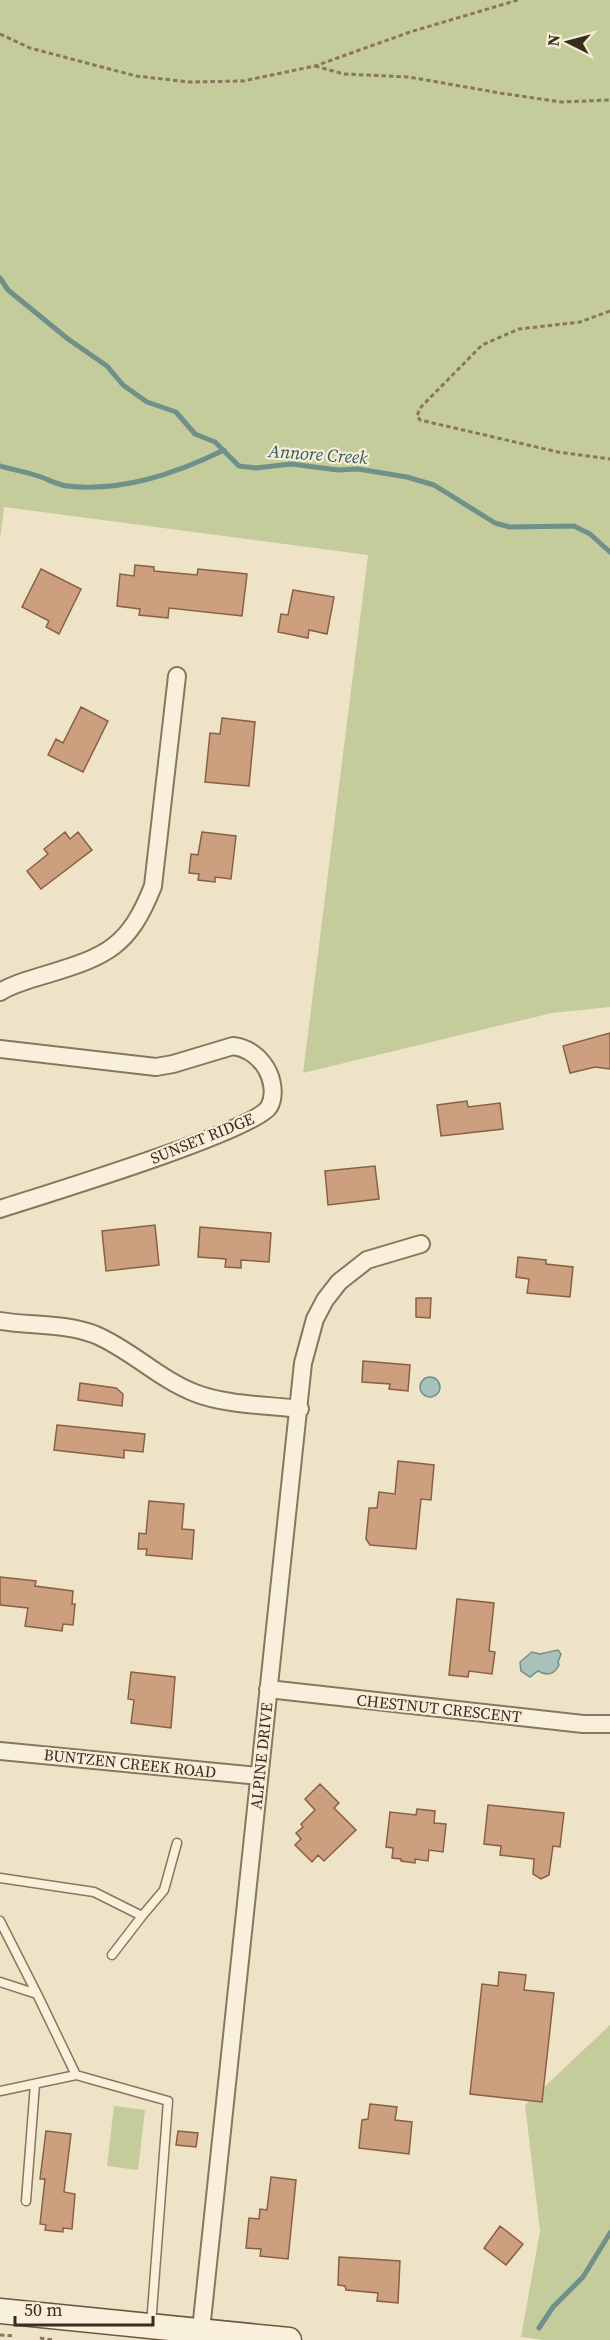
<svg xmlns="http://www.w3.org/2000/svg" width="610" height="2340" font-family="'Source Serif 4',serif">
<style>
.green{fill:#c5cc9b}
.water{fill:#a8c2bb;stroke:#6f9189;stroke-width:1.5}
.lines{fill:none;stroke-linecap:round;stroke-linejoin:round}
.stream{stroke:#6f9189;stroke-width:5}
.building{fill:#cca07e;stroke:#896043;stroke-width:1.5}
.lane-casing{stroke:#8a765d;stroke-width:11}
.street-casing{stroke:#8a765d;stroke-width:20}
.secondary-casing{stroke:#6c5740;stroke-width:27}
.path{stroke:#8a765d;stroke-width:3;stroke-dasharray:4.5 3;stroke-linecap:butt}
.lane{stroke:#f9f0db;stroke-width:8}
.street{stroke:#f9f0db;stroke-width:16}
.secondary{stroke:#f9f0db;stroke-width:24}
.labels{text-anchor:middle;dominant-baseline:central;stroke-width:4.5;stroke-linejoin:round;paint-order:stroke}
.street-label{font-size:16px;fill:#3a2d20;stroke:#f5edd7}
.water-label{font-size:18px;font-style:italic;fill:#305a58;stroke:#f5edd7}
</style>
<rect width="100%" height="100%" fill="#eee3c7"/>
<!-- green -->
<path class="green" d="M0,0H610V1007L552,1013L303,1073L368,555L4,507L0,540Z
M610,2025V2340H544L521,2337L540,2231L525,2105Z
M114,2106L145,2110L138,2170L107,2166Z"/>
<!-- water -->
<path class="water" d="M420 1387a10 10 0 1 1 20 0a10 10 0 1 1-20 0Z
M558,1650L561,1654L558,1662L559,1665C554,1675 547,1676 538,1671L530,1677L521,1671L520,1662L532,1652L540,1654Z"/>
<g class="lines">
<!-- stream -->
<path class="stream" d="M0,278L8,290L68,339L107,366L123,385L147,402L176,412L195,434L215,442L239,466L256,468L291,464L338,470L358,469L407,477L434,485L495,523L510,527L574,526L590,534L610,552
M0,466C13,470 27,472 41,477C49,480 58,485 67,486C122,492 175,474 224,450
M539,2328L553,2307L583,2277L610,2233"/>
</g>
<!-- building -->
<path class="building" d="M135,565L154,567V571L197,575L198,569L247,574L242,616L169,608L168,618L139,615L140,609L117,606L120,574L134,576Z
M41,569L81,589L59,634L46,627L49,621L22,607Z
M293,590L334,597L327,634L309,630L308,638L278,632L281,614L288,615Z
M81,707L108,721L83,772L48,755L56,739L63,743Z
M222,718L255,722L249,786L205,782L210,733L220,734Z
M65,832L70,839L78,832L92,850L41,889L27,871L48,854L44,849Z
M202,832L236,836L231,879L215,877V882L198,880L199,874L189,873L191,854L198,855Z
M610,1033V1069L595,1067L570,1073L563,1046Z
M467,1101L468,1107L500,1103L503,1129L441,1136L437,1105Z
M375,1166L379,1199L328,1205L325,1171Z
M155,1225L159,1265L106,1271L102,1231Z
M200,1227L271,1233L269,1262L241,1260V1268L225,1267L226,1259L198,1257Z
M518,1257L546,1260V1264L573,1267L570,1297L527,1293L529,1279L516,1277Z
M416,1298H431L430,1318L416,1317Z
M363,1361L410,1365L408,1391L389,1389L390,1384L362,1382Z
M80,1383L116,1388L123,1394L122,1406L78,1400Z
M57,1425L145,1434L143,1452L124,1450V1458L54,1450Z
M398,1461L434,1465L431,1500L421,1499L416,1549L370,1545L366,1539L369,1508H377L379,1492L395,1494Z
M149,1501L184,1504L182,1529L194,1530L192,1559L146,1555L147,1549H138L139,1533L146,1534Z
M0,1577L36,1581L35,1586L73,1591L72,1604H75L73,1625L63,1624L62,1631L25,1626L28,1608L0,1605Z
M457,1599L494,1603L489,1651L495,1652L492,1674L469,1671L468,1677L449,1675Z
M131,1672L175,1677L171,1728L131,1723L134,1700L128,1699Z
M320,1784L339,1803L334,1808L356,1830L324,1861L318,1855L312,1862L295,1845L301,1839L296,1833L303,1827L301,1824L315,1810L305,1799Z
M488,1805L564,1813L560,1847L553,1846L549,1875L541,1879L533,1874L534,1859L500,1855L501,1846L484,1844Z
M417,1809L435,1811L434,1823L446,1824L443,1852L429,1850L428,1861L415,1859V1863L401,1861V1859L392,1858L393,1848L386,1847L390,1812L416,1815Z
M499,1972L526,1975L524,1990L554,1993L542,2102L470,2094L482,1984L498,1986Z
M370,2104L397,2107L395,2120L412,2122L409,2154L359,2148L362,2120L368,2119Z
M46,2131L71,2134L64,2192L75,2194L72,2229L63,2228V2232L45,2230L46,2225L40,2224L45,2179H40Z
M178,2131L198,2133L196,2147L176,2145Z
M271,2177L296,2180L288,2259L260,2256L261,2249L246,2248L249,2218L259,2219L260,2209L267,2210Z
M500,2226L523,2244L506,2265L484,2248Z
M339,2257L400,2261L398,2303L377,2301L378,2293L346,2290L345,2286L338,2285Z"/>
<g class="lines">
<defs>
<path id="lane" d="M0,1878L94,1892L142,1916L112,1955
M142,1916L164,1890L177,1843
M0,1921L37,1994
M0,1982L37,1994L76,2075
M0,2091L76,2075L168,2101L151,2325
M26,2201L35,2084"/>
<path id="street" d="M0,992C14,983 32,979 48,974C107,956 129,947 153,886L177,676
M0,1049L156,1067L173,1064L233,1046C248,1048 258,1055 266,1068C272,1078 276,1095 269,1107C254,1131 40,1196 0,1209
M0,1321C31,1326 66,1323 96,1335C131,1350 159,1379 195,1393C225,1405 267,1405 300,1409
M268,1689L583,1724H610
M0,1751L259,1776
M201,2330L303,1363L315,1319L325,1300L339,1282L367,1260L421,1244"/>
<path id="secondary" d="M0,2311L289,2340"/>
</defs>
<!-- lane casing -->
<use href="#lane" class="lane-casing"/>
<!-- street casing -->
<use href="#street" class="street-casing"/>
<!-- secondary casing -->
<use href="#secondary" class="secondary-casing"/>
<!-- path -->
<path class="path" d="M0,34L30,48L136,76L189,82L243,81L315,66L410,32L518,0
M315,66L344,74L409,77L500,93L561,102L610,100
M610,311L580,322L519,329L482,345L420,408L417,416L420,420L558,452L610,459
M0,2335L15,2336
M40,2338L53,2340"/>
<!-- lane -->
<use href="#lane" class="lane"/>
<!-- street -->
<use href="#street" class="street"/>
<!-- secondary -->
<use href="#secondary" class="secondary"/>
</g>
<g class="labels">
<!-- street labels -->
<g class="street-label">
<text transform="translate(202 1138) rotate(-22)">SUNSET RIDGE</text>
<text transform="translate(439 1708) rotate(6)">CHESTNUT CRESCENT</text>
<text transform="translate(261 1756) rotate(-84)">ALPINE DRIVE</text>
<text transform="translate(130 1763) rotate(6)">BUNTZEN CREEK ROAD</text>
</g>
<!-- water labels -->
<g class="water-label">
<text transform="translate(318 454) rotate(4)">Annore Creek</text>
</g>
</g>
<!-- north arrow -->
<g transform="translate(568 42) rotate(276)" stroke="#f5edd7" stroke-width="4.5" paint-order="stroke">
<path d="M0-4.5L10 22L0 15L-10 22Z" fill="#3a2d20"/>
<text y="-9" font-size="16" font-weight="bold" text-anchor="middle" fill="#3a2d20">N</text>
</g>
<!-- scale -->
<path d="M15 2316v9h138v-9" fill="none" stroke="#3a2d20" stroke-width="3"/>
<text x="24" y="2316" font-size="18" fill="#3a2d20" stroke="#f5edd7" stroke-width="4.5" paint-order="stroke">50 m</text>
</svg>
